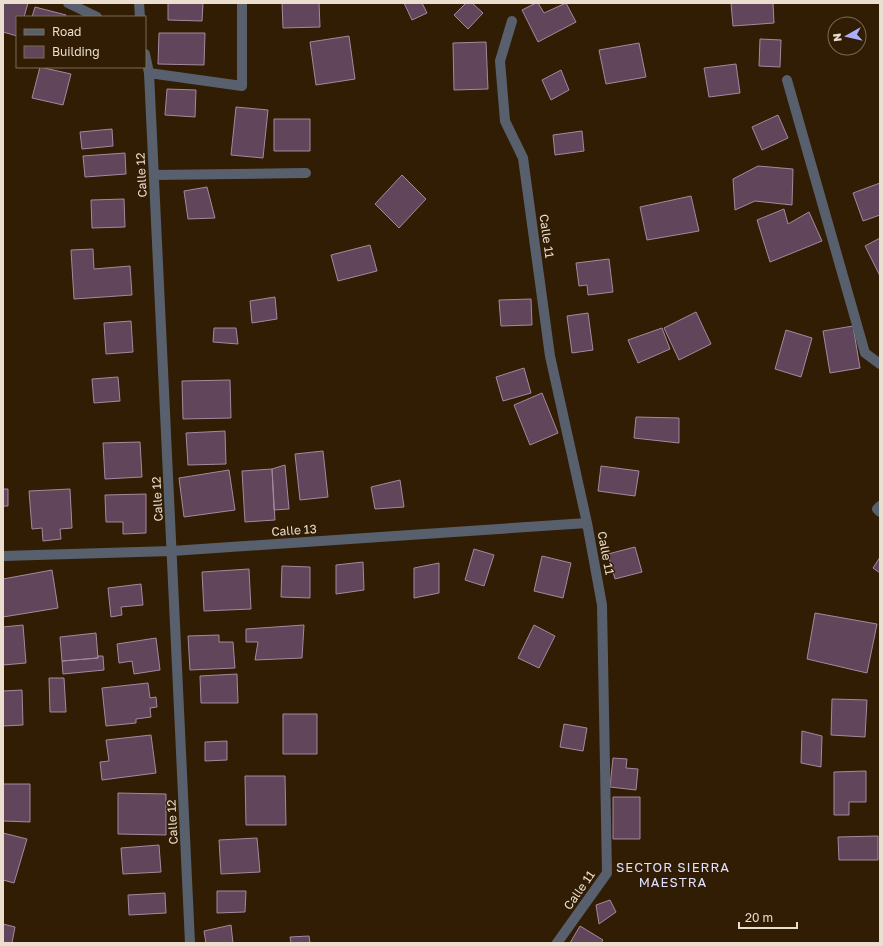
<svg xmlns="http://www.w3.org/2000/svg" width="883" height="946" font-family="'Golos Text',sans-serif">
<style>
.building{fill:#60455b;stroke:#a6889f}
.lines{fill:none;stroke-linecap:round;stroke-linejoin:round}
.minor{stroke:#59606d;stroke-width:10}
.labels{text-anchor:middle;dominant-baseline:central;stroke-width:3;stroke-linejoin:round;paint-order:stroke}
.street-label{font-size:12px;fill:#ebdecf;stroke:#311d04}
.neighbourhood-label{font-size:13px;letter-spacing:1px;fill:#dee0fe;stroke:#311d04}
</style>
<rect width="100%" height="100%" fill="#311d04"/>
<!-- building -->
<path class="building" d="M3,3H28L24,17H17V36L3,32Z
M168,3H203L202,21L168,20Z
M282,3H319L320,27L283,28Z
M404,3H422L427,13L412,20Z
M466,3H472L483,13L468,29L454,15Z
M536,3H538L544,13L566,3L576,22L538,42L522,10Z
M731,3H773L774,23L733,26Z
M35,7L66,15L65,17H32Z
M159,33H205L204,65L158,64Z
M349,36L355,79L316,85L310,42Z
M760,39L781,40L780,67L759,66Z
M486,42L488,89L454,90L453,43Z
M639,43L646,77L606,84L599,50Z
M736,64L740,93L709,97L704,68Z
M40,67L71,74L63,105L32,98Z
M561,70L569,90L551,100L542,80Z
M167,89L196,90L195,117L165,115Z
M236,107L268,110L263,158L231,155Z
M778,115L788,138L762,150L752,127Z
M274,119H310V151H274Z
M112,129L113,146L82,149L80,132Z
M582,131L584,151L555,155L553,135Z
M125,153L126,174L85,177L83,156Z
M758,166L793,169L792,205L755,201L735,210L733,179Z
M402,175L426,199L399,228L375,204Z
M880,183V215L863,221L853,193Z
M207,187L215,218L188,219L184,191Z
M691,196L699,231L647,240L640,207Z
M124,199L125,227L92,228L91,200Z
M784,209L788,224L809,212L822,241L770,262L757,220Z
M880,238V276L865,246Z
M370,245L377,271L338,281L331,255Z
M93,249L94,269L130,266L132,295L74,299L71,250Z
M609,259L613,292L588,295L587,285L579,286L576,263Z
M275,297L277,319L252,323L250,301Z
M531,299L532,325L501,326L499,300Z
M696,312L711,344L679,360L664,328Z
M588,313L593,350L572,353L567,316Z
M131,321L133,352L106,354L104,323Z
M853,326L860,368L830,373L823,331Z
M214,328H236L238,344L213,342Z
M662,328L670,349L638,363L628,340Z
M786,330L812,338L801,377L775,369Z
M524,368L531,393L503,401L496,377Z
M118,377L120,401L94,403L92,379Z
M230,380L231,418L183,419L182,381Z
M542,393L558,433L530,445L514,405Z
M636,417L679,418V443L634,438Z
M225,431L226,464L188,465L186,433Z
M140,442L142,477L105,479L103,443Z
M323,451L328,497L300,500L295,454Z
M285,465L289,509L274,510L272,469Z
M601,466L639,471L635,496L598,491Z
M272,469L275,520L245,522L242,471Z
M229,470L235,510L184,517L179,478Z
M400,480L404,507L375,509L371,487Z
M3,489H8V506H3Z
M70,489L72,528L60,529L61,539L43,541L42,528L32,529L29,491Z
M146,494V533L123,534V522H106L105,495Z
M635,547L642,572L615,579L608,554Z
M474,549L494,555L484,586L465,580Z
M542,556L571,563L563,598L534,591Z
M880,557V573L873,568Z
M363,562L364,590L336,594V565Z
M439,563V593L414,598V568Z
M282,566L310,567V598L281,597Z
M249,569L251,609L204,611L202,572Z
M52,570L58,608L3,617V579Z
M141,584L143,605L121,607L122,615L111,617L108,588Z
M815,613L877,624L867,673L807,659Z
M23,625L26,663L3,665V627Z
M304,625L302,658L255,660L258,642H246V629Z
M534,625L555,636L539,668L518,658Z
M96,633L98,658L62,661L60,637Z
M219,635V642H233L235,668L190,670L188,636Z
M156,638L160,670L134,674L132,661L119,663L117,644Z
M98,656H103L104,670L63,674L62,661L98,658Z
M237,674L238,703H201L200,676Z
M49,678H64L66,712H50Z
M148,683L150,698L156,697L157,707L150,708L151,717L136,719V723L106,726L102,688Z
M22,690L23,725L3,726V691Z
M832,699L867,700L865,737L831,735Z
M283,714H317V754H283Z
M564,724L587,728L583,751L560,747Z
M802,731L822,736L821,767L801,763Z
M151,735L156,773L102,780L100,762L109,761L106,740Z
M227,741V760L205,761V742Z
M613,758L627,759L626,768L638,769L636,790L610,787Z
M866,771V802H849V815H834V772Z
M245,776H285L286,825H246Z
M3,784H30V822L3,821Z
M118,793L166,794V835L118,834Z
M613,797H640V839H613Z
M3,833L27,839L14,883L3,880Z
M878,836V860H839L838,837Z
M257,838L260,872L221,874L219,840Z
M159,845L161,872L123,874L121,848Z
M217,891H246L245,912L217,913Z
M165,893L166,913L129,915L128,895Z
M610,900L616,912L599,924L596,905Z
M3,924L15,927L12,943H3Z
M231,925L233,943H206L204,931Z
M580,926L603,940L601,943H570Z
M309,936L310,943H291L290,937Z"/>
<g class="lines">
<!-- minor -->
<path class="minor" d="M68,3L97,17
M139,3L140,17
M512,21L500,61L505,121L523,158L550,356L587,523L602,605L607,873L557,943
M145,54L149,73L190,943
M149,73L242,86V3
M787,80L865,353L880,364
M154,175L306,173
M880,506L877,509L880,512
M3,556L172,551L587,523"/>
</g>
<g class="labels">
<!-- street labels -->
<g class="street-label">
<text transform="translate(141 175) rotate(-93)">Calle 12</text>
<text transform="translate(547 236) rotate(82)">Calle 11</text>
<text transform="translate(157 499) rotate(-93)">Calle 12</text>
<text transform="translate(294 530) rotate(-4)">Calle 13</text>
<text transform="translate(606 553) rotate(79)">Calle 11</text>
<text transform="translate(172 822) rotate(-93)">Calle 12</text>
<text transform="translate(579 890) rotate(-55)">Calle 11</text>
</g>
<!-- neighbourhood labels -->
<g class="neighbourhood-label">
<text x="673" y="867">SECTOR SIERRA<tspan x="673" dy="15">MAESTRA</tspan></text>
</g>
</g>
<!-- border -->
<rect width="883" height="946" fill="none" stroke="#ebdecf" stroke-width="8"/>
<!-- legend -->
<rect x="16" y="16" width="130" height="52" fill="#311d04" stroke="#7b6a55"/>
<rect x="24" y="29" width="20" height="6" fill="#59606d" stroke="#7b6a55"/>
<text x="52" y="36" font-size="12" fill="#ebdecf">Road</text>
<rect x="24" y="46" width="20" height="12" fill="#60455b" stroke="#7b6a55"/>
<text x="52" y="56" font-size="12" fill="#ebdecf">Building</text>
<!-- north arrow -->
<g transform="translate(847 36) rotate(262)"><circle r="19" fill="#311d04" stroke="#7b6a55"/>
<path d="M0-3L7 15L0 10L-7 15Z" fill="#abaffb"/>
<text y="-6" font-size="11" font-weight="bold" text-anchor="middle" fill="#ebdecf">N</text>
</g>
<!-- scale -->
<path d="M739 922v6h58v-6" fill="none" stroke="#ebdecf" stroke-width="2"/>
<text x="745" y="922" font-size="12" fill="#ebdecf" stroke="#311d04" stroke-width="3" paint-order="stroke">20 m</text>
</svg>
